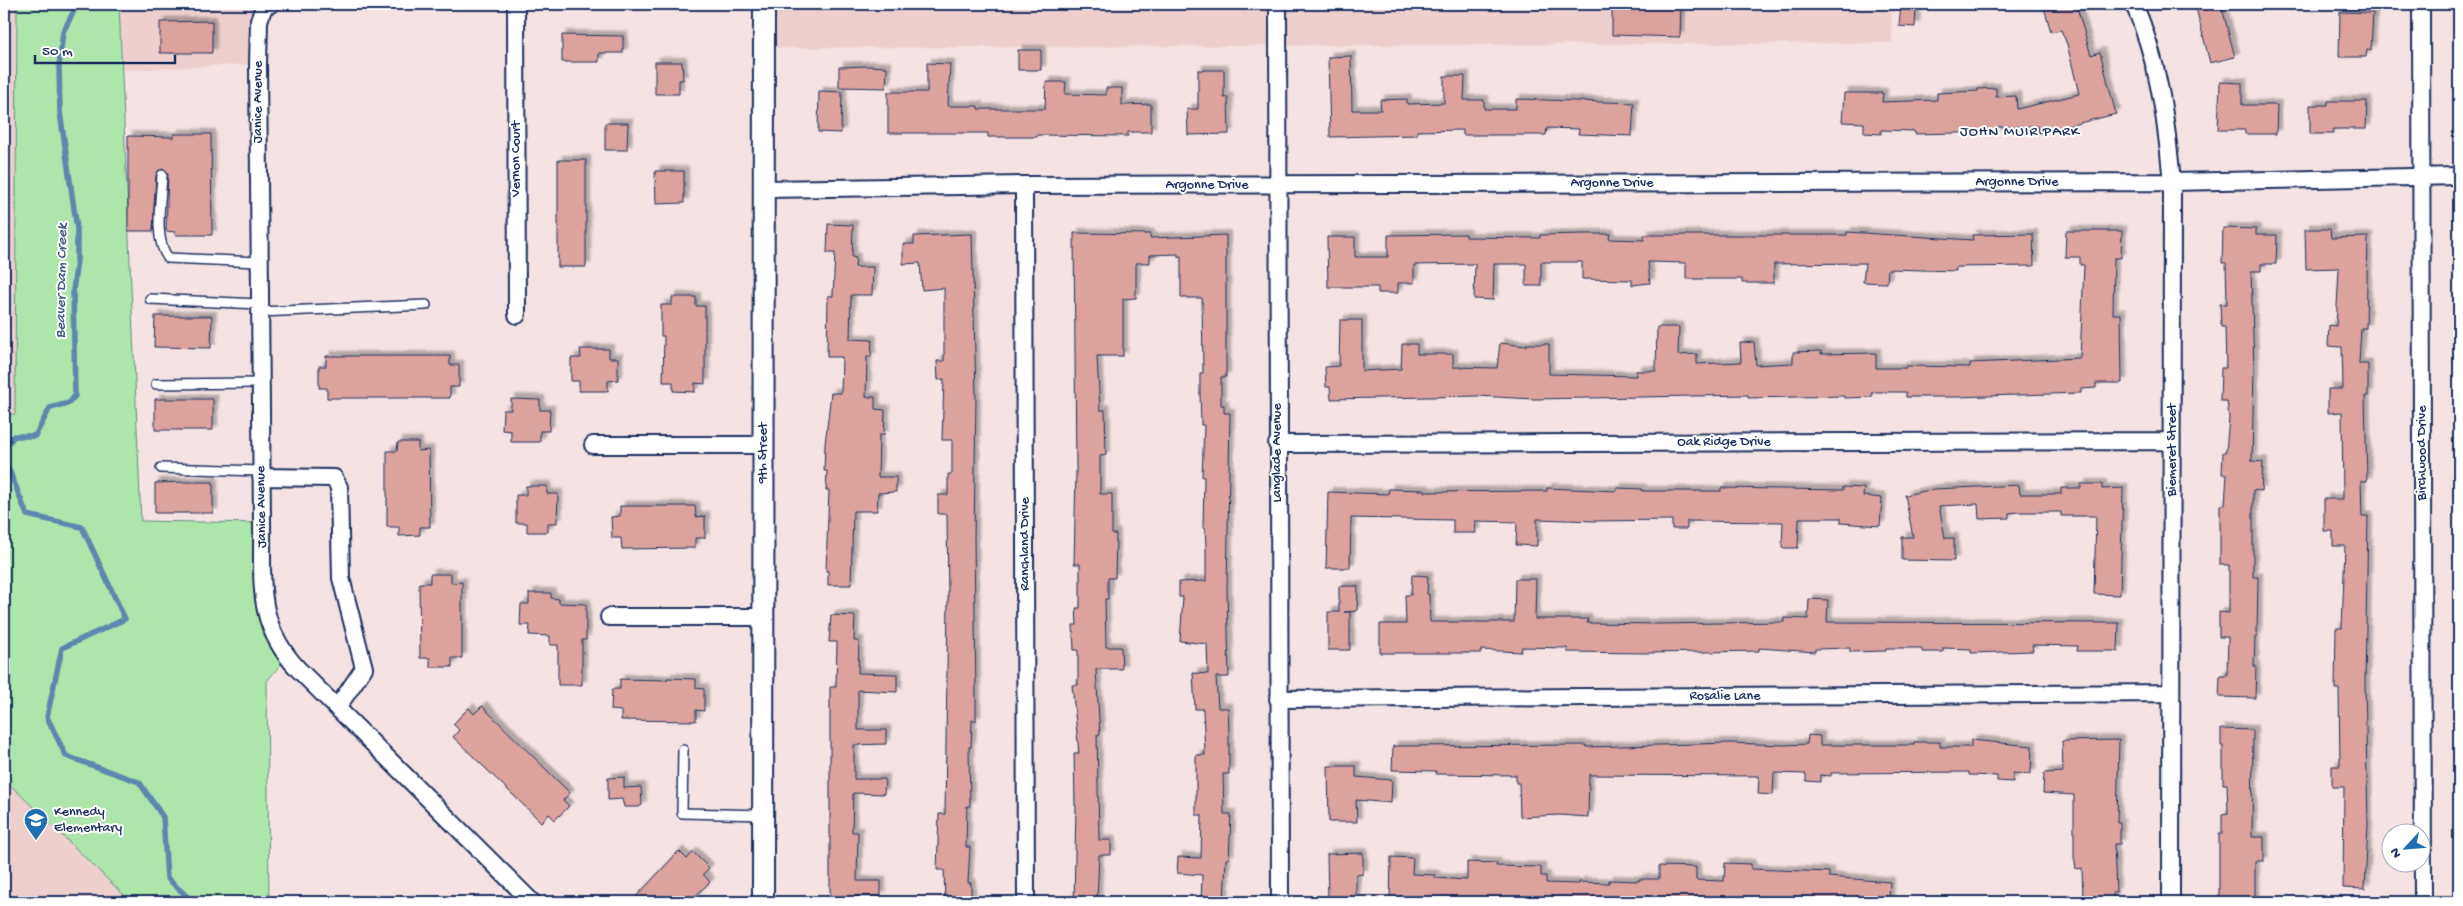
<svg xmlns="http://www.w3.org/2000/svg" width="2463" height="906" font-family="'Gochi Hand',sans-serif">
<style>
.built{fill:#edd0cd}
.green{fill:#ace6aa;stroke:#648a84}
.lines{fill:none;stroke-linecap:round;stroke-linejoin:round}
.stream{stroke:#5b87af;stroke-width:5.5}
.building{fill:#dca29d;stroke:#1b2f5e;filter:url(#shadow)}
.service-casing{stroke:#1b2f5e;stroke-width:12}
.minor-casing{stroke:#1b2f5e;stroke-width:20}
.tertiary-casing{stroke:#1b2f5e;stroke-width:24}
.service{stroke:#fff;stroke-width:9}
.minor{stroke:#fff;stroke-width:16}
.tertiary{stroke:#fff;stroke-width:20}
.labels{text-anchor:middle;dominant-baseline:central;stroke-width:4;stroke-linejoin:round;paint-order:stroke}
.street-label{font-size:14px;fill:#1b2f5e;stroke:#fff}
.poi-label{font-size:14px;fill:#1b2f5e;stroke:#fff;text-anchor:start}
.neighbourhood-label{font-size:15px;letter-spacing:1px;fill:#1b2f5e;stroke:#fff}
.water-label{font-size:15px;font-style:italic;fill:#3b5b86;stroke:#fff}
</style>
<defs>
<filter id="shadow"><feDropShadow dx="4.5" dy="-4.5" stdDeviation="1" flood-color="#0004"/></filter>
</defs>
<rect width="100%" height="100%" fill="#f4e3e2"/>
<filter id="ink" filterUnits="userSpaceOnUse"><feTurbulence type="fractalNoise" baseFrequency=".02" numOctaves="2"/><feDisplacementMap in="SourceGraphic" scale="10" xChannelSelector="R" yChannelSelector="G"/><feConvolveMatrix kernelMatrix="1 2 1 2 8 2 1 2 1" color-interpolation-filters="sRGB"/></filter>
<g filter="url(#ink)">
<!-- built -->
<path class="built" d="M4,4H17L15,415H4Z
M119,4H271L258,64L122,70Z
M764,4H1891L1892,43L765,48Z
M4,779L131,902H4Z"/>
<!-- green -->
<path class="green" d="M17,4H119L141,521L262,523L263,587L287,657L267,681L269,897L274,902H131L4,779V415L15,414Z"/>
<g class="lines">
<!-- stream -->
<path class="stream" d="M4,449L14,436H35L50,408L69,403L75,396L73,291L77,260V229L60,112L59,66L63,32L74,11
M4,457L27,515L82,527L125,619L62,648L47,717L66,756L139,782L163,817L167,878L193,902"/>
</g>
<!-- building -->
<path class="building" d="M1612,4H1681L1680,37L1612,35Z
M1901,4L1916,5L1915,27L1899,26Z
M2043,4H2076L2091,55L2100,52L2116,114L2039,133L2037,126L1997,127V132L1915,134L1914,131L1881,130V134L1864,133V123L1842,122L1844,93H1883L1882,102L1937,100V93L1978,91V89L1996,88V97L2016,96L2017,109L2079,94L2067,44L2061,30L2051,32Z
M2195,4H2221L2235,57L2210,63Z
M2340,12L2373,13L2371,50H2367L2366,57H2339Z
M212,21V53H160V22Z
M562,35L623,36V53H599V62H562Z
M1018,50H1041V70H1018Z
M1351,56L1352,110H1381L1380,100L1407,99V104L1444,103V76H1465L1464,100H1484V109H1516V99L1634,103L1632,136L1578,134L1579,129L1547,128L1546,135H1463V130L1417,131V135L1330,137L1328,57Z
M655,62H682L683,80H679V94H655Z
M927,63L950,64L948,106H978V109H1045L1046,82H1066L1065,94L1106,95V88H1122V105L1151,104V132H1128V136L1037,135V137H988V133H888V92H927Z
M869,66L887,67L886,88L839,87V67Z
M1198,70H1224V98L1228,97L1229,134L1188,135L1187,109H1198Z
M2220,82L2242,83V105H2277L2276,134H2245V130H2218Z
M819,91L842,92L841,133L818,132Z
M2328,101H2367L2366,129H2333V134H2310V105H2328Z
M605,123H628L627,150H605Z
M174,134H211L212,235H175V232L166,231L168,175L166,170L162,169L156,175L153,231H128V136L174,137Z
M558,160H586V267H558Z
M655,171H684V203L656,204Z
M828,224L853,225L852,257L856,258L855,267H873L872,295H851L850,339L872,340L871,357H867L866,397H875V409L885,410L884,435H879L878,477H896V492L878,493L877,511H853L851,585H828V571H826L829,490H826L827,471H824L825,444L831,393H841L842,357H827L828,296H833L835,253H827Z
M2223,228L2256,229V235H2277L2276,264H2261V271H2251L2254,368L2252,461L2263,462L2261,491L2253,490V577H2258L2257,637H2255L2254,666H2256L2255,698L2219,697L2220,676H2227L2228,637H2219V612L2229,613V565H2220V505H2225L2227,474H2222L2223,452H2226L2229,418L2227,401H2220L2221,368H2226L2225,327H2221L2220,304H2227L2226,263H2222Z
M2305,229H2330L2331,238L2368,237L2366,328H2361L2359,364H2368V396H2365L2367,481H2361L2362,516H2368L2365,683L2368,824L2365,889L2343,888L2344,787H2332V766H2340L2339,689H2335L2336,628H2342L2345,546H2333V531H2324V499H2343L2342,412L2328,413V389H2343L2342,347L2328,346L2329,325L2336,326L2339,268L2306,269Z
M2066,231H2122L2121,258H2114L2113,314H2121L2122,383H2096V388L2081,389V393L1955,397H1906V392H1872V397L1844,398V396L1748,398V395L1534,399L1477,396L1331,399L1330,387H1326L1325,367L1339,366L1340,320H1362V371L1401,369L1402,344H1417V354H1453V367L1497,368L1500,343L1526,346V344H1549V374L1636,376V371H1656L1657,327H1679L1678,355L1697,354V364L1741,362L1740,343L1754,342L1756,365L1793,363V352L1821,351V354L1876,353V368H1906V366L1970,367V363L2080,358L2084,265H2080V257H2065Z
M1847,232L1973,240L1972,235L2033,234L2034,266L1956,267V271L1888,269L1887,283L1863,282L1865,263L1774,264V283H1742V279H1686V263L1648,262L1650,283L1632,285V280L1582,279V262H1541V286H1526V264H1494L1493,300L1474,299L1475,264L1414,265V283H1398V293H1378V287H1328L1327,237H1355V257H1388V235L1466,234V237L1540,238V235L1583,234H1610L1609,239L1644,240V235H1847Z
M1074,233L1150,234V238L1226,235V377H1221V405H1224V413H1230L1227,589L1229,677H1216L1218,708H1228L1229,734V774H1223L1224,814H1231L1229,859H1226L1224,902H1201L1202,875L1177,873L1178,857L1201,858L1202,815H1196V755H1205L1203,709H1195L1193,673L1208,674L1207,644L1180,641L1183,597H1179V582L1206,581V547L1205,528H1203L1204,477H1202L1204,425H1201L1200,393V373H1203L1202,298H1181V256L1178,257V254L1150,255V263H1136V298L1123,299V356H1097L1100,410H1105L1106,455L1100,456V494H1112V534H1116L1115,578H1108V599H1105L1106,647H1121L1122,669H1096L1100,735H1097L1099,840H1111V855H1099L1097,902H1074L1076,806H1075L1074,753H1079L1072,685H1078V650H1074L1073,625H1077L1076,608H1080V564H1074L1076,470Z
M972,234L976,396L974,540L976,697V721L972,720L971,747H969L970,806H967L966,847H970L968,883H971V902H945L944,870H937L939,814H945L948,599L947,514H938V495H948V474H952V440H942L944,379L938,380L937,361H944V288L922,290L920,263L903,264V244H914V236Z
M672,297H696V306H705V384L695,383V392L673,391V382H663L664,336H661V305H672Z
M155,316H212L211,348L154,347Z
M580,349H609V358H618V380L608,381V391H579V381H571V358H581Z
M326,356H450V365H459V387H450V398H327V388H319V366H326Z
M155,399H213V430H155Z
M511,399L540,400V410H550L549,431H540V442H511V431L502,430L503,410H511Z
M398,442H418V451L429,450L430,527H420V535L399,536V527H387V451H397Z
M184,482H213V513H155V483Z
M2081,484H2102V489L2123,488L2120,595L2094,594L2096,516H2061V512H2020L2009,513V518L1979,519L1978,504L1939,506L1945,538H1954V561L1902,560V537H1913L1905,495L1935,489L2019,485L2020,494H2061V488H2081Z
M526,486H547V494H558L557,523H548V532H527V523H516V495H526Z
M1843,487L1864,488L1863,496L1882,498L1880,526L1841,523V518H1799L1798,548H1782L1783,522L1687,521V529H1672V520L1596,521L1537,519V546L1516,545L1517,522L1475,521L1476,533H1453V520L1351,518L1350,568H1326L1328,492L1388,494L1389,489L1425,490V492L1547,491V488L1617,491V488L1642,489V491H1721V488L1843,490Z
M620,506H695L696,517L705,516V538H695V548L622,549L621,538H612L611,517L620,516Z
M430,574H451V583L462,582V658H452V667H430V658H420L419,583H430Z
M1412,575L1428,576L1427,594H1429L1430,622H1514L1515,579H1536L1535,619H1588L1587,623L1659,624L1784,622V618L1808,619L1809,599L1828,600L1827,622L2119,623L2118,651H2077L2078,646L2032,645L2033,651L1971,653V649L1943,648V652H1922V648H1886V651L1850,652V648L1815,649V652L1759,648V651L1649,653L1567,652V648L1522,647L1521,652L1481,650V653H1380V624H1406L1405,595H1411Z
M1339,586H1358L1357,611L1344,612H1350V650H1328V612H1339Z
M529,593H551V598L559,599V603L586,604V640H582V685H558V645H550V636L529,635L530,625H520L521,604H529Z
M831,615L855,616L854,641H859L858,673L897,674V692L858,690V730H886V744L854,745V779H885L884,794L853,793L852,832H858L857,881H881V896H856V902H830V687H836L837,642H829Z
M667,678L696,679V688L704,689V711L696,710V721L621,720V711L611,710L612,689H620V679L667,680Z
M482,706L570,793L563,800L569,806L555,820L549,814L541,822L453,737L459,730L453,724L469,708L474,714Z
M2221,729L2253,730L2252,837H2264V861H2255V902H2219V834H2222V814L2228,813L2227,784H2223V746H2221Z
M1808,735L1820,736V745H1914V742H1940V747H1971V740L2032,746L2031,774L2013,773V782L1997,781V776L1969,775V772L1831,773V776L1820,775V782L1806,781V774L1774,773L1773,795L1758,794L1759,776L1589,775L1588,817L1559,815L1520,817L1519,783H1516V775L1436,774V771L1392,770L1393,746L1586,745V747L1730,743L1784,745L1807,744Z
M2119,740L2117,823H2120V844H2114L2116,892H2113V902H2083L2082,868L2076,869L2074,857V795L2043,793L2044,773L2063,772L2062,741Z
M1328,766H1356V777L1392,780L1391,803L1356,800L1357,822H1329Z
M624,777V788L641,787L642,805L639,807H624L622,799L608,800V778Z
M679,851L687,859L693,852L709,868L703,874L710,882L689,902L682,896L676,902H631Z
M1363,853V874L1356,875V901L1328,902L1327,854Z
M1391,857L1413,858L1412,874L1435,875V878L1467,880V862L1497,863L1496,866L1541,867V876H1546V883L1579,884V882L1609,883V880L1639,881V879H1659V866L1696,867V880L1724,881L1725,863L1751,864V869L1829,872V877L1890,882L1889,902H1390Z"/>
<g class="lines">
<defs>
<path id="service" d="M162,175C161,200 153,238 168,258L258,262
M150,299L259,304
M259,312L426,305
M156,384L260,383
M161,468L261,471
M683,750L682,813L763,815"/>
<path id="minor" d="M271,4L264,6L259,21L258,64L262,523C263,582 255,623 298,669L532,902
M516,4L517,315
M1278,4L1280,902
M2134,4C2159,62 2166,119 2172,182L2171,902
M2421,4L2423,902
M1024,185L1026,902
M765,189L1024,185L2172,182L2459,176
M1277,444L2171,441
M593,445H763
M261,477L334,478L339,487L341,578L364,668L337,708
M609,617H763
M1278,699L2171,693"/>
<path id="tertiary" d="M763,902L764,4"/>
</defs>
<!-- service casing -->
<use href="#service" class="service-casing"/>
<!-- minor casing -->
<use href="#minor" class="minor-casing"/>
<!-- tertiary casing -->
<use href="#tertiary" class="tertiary-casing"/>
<!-- service -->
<use href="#service" class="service"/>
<!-- minor -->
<use href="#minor" class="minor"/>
<!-- tertiary -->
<use href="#tertiary" class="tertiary"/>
</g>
</g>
<!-- icons -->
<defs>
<symbol id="school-pin" viewBox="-11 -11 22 30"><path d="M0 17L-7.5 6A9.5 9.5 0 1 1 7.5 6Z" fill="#1f6fb2" stroke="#fff"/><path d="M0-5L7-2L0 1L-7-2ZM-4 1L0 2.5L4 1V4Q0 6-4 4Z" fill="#fff"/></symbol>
</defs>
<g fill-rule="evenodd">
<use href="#school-pin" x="22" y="806" width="28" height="38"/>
</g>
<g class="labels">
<!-- street labels -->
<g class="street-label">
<text transform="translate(258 102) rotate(-90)">Janice Avenue</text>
<text transform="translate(516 159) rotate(-90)">Vernon Court</text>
<text x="2017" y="182">Argonne Drive</text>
<text x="1612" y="183">Argonne Drive</text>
<text x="1207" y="185">Argonne Drive</text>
<text x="1724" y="442">Oak Ridge Drive</text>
<text transform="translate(2172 450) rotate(-90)">Biemeret Street</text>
<text transform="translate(763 453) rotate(-90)">9th Street</text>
<text transform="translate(1277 453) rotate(-90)">Langlade Avenue</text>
<text transform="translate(2422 453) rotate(-90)">Birchwood Drive</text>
<text transform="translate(262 507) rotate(-91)">Janice Avenue</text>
<text transform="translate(1025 544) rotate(-90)">Ranchland Drive</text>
<text x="1725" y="696">Rosalie Lane</text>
</g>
<!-- poi labels -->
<g class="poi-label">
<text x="54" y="812">Kennedy<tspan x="54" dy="16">Elementary</tspan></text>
</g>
<!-- neighbourhood labels -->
<g class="neighbourhood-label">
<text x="2020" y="132">JOHN MUIR PARK</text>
</g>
<!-- water labels -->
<g class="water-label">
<text transform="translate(62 281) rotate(-89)">Beaver Dam Creek</text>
</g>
</g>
<!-- margin -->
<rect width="2463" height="906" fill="none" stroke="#fff" stroke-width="20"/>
<rect x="10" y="10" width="2443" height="886" fill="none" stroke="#1b2f5e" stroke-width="2" filter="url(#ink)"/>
<!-- north arrow -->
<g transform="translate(2406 848) rotate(244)"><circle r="24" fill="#ffffff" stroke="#a4acbf"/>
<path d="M0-4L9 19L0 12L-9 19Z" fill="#1f6fb2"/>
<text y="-8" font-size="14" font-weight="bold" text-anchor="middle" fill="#1b2f5e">N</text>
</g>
<!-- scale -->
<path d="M35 55v8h140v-8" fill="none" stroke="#1b2f5e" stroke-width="2.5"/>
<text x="42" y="55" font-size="15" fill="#1b2f5e" stroke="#ffffff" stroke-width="4" paint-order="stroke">50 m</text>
</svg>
